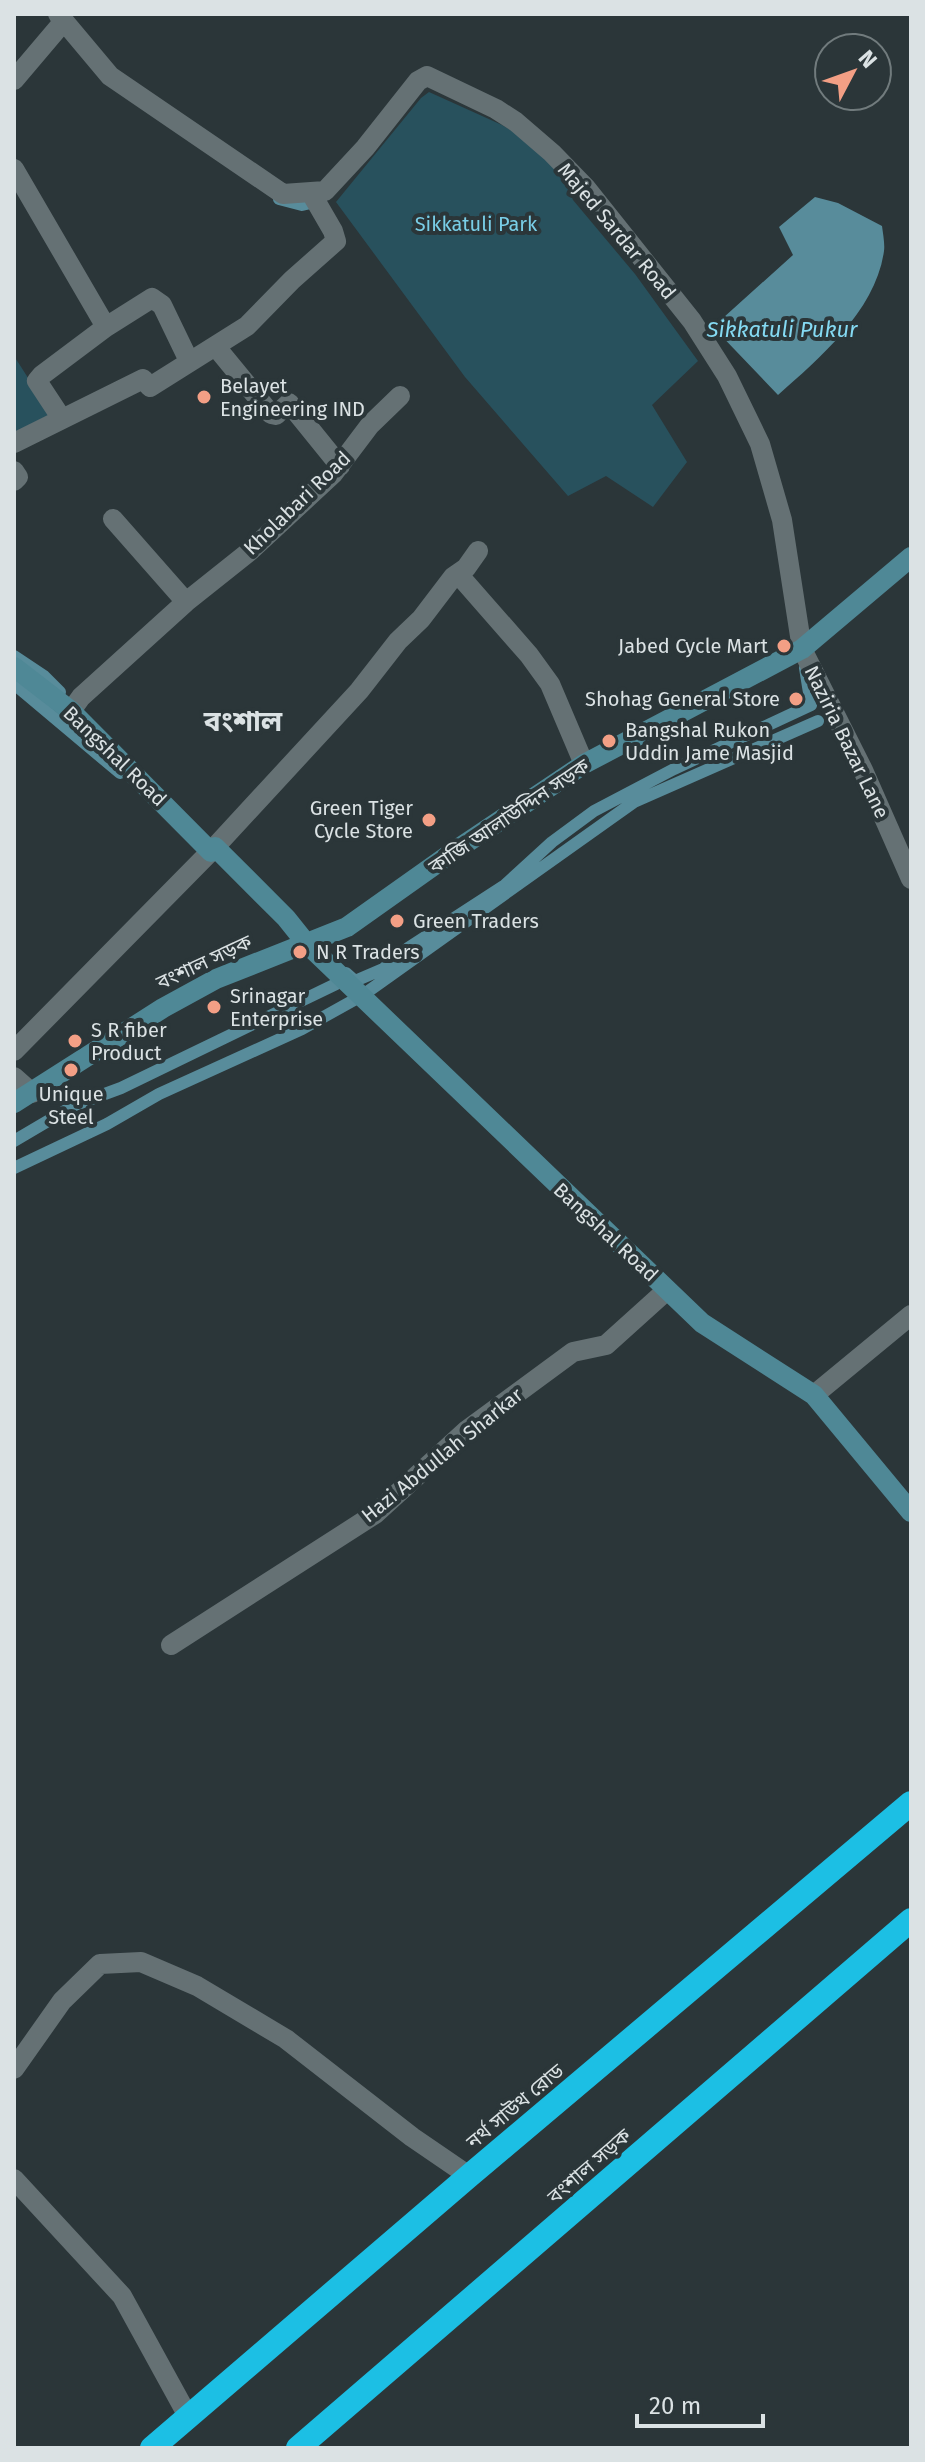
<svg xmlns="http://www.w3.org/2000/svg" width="925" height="2462" font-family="'Fira Sans','Noto Sans Bengali',sans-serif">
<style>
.green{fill:#28515d}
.water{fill:#588c9b}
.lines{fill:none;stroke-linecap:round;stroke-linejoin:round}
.stream{stroke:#588c9b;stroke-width:12}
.street{stroke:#657174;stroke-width:20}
.secondary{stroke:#4f8896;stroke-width:20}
.highway{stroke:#1cbfe4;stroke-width:24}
.poi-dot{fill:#f39f85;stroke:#2b3639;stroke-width:3}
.labels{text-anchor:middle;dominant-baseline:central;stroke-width:8;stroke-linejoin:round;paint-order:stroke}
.park-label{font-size:20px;fill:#79cee7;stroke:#2b3639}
.street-label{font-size:20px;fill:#dbe2e4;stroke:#2b3639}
.poi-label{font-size:20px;fill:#dbe2e4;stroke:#2b3639;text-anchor:start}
.water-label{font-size:22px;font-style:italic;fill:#85daf3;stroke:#2b3639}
.district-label{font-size:28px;font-weight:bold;fill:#dbe2e4;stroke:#2b3639}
</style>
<rect width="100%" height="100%" fill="#2b3639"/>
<!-- green -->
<path class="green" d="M429,92L502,125L555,156L573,200L635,274L698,361L652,405L687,462L653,507L606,476L568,496L465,377L336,202L421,98Z
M14,356L52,415L14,435Z"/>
<!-- water -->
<path class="water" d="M815,197L838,203L882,226C883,234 885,244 884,251C876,310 820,358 778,395L713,327L793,255L779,227Z"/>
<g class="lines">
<!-- stream -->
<path class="stream" d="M279,199L302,205L319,201
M14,656L44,676L60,692
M14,684L120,773
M346,973L355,981L383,969L408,948L505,885L552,842L594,811L674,769L811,705L805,668
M14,1141L75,1105L121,1088L336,984
M14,1168L107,1124L159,1094L302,1029L363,995L634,802L818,721"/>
<!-- street -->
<path class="street" d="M58,14L110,76L283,194L325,191L365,148L418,81L427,76L496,109L516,122L552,153L586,188L692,321L727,376L760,444L782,520L802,649L863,770L911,879
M14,80L64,21
M14,169L106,327L42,375L37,381L62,419
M106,327L152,298L162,305L189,361
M216,347L271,414L276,415L289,403L340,466
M14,443L143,379L150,387L247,326L292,280L336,241L333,231L311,193
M14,471L18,477L14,481
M113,519L186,602
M458,574L529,655L550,684L584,764
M71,711L81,697L186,602L250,551L333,474L370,425L400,396
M14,1051L215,847L359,691L398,641L421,619L453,577L466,568L478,551
M14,1077L32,1093
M814,1395L911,1315
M171,1645L375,1514L467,1430L573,1352L606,1345L667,1290
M14,2069L62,2001L100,1964L141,1962L197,1986L286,2039L412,2137L469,2176
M14,2179L122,2296L189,2418"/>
<!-- secondary -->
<path class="secondary" d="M14,667L71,711L211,852
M215,847L286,918L306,943L702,1323L814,1395L911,1512
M14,1103L163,1008L216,979L347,927L450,854L584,764L802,649L911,557"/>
<!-- highway -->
<path class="highway" d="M152,2448L469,2176L911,1803
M298,2448L911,1920"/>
</g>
<!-- markers -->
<g class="poi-dot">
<circle cx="204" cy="397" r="8"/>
<circle cx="784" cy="646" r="8"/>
<circle cx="796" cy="699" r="8"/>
<circle cx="609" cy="741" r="8"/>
<circle cx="429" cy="820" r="8"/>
<circle cx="397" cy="921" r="8"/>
<circle cx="300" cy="952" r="8"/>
<circle cx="214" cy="1007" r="8"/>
<circle cx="75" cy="1041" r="8"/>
<circle cx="71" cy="1070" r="8"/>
</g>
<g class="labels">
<!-- park labels -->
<g class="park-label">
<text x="476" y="224">Sikkatuli Park</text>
</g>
<!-- street labels -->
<g class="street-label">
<text transform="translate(617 231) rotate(50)">Majed Sardar Road</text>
<text transform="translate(297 503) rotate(-44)">Kholabari Road</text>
<text transform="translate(847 742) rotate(64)">Naziria Bazar Lane</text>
<text transform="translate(115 756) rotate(44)">Bangshal Road</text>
<text transform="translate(509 816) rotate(-34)">কাজি আলাউদ্দিন সড়ক</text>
<text transform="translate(204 962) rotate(-25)">বংশাল সড়ক</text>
<text transform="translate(606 1232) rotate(43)">Bangshal Road</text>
<text transform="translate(442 1455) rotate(-39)">Hazi Abdullah Sharkar</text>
<text transform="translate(515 2106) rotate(-40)">নর্থ সাউথ রোড</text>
<text transform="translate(589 2166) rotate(-41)">বংশাল সড়ক</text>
</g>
<!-- poi labels -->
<g class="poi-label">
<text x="220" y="386">Belayet<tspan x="220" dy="23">Engineering IND</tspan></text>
<text x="768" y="646" text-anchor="end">Jabed Cycle Mart</text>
<text x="780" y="699" text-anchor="end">Shohag General Store</text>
<text x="625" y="730">Bangshal Rukon<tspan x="625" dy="23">Uddin Jame Masjid</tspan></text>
<text x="413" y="808" text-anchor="end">Green Tiger<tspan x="413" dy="23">Cycle Store</tspan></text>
<text x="413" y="921">Green Traders</text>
<text x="316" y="952">N R Traders</text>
<text x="230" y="996">Srinagar<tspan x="230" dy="23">Enterprise</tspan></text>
<text x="91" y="1030">S R fiber<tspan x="91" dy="23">Product</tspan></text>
<text x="71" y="1094" text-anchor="middle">Unique<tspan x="71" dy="23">Steel</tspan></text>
</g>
<!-- water labels -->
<g class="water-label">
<text x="782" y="329">Sikkatuli Pukur</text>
</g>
<!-- district labels -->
<g class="district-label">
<text x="243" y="721">বংশাল</text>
</g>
</g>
<!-- border -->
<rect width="925" height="2462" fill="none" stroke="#dbe2e4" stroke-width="32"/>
<!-- north arrow -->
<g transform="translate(853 72) rotate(49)"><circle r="38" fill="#2b3639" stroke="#717b7d" stroke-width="2"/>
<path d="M0-6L14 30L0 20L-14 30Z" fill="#f39f85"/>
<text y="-12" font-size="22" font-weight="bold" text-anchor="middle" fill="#dbe2e4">N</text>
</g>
<!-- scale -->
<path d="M637 2414v12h126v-12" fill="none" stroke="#dbe2e4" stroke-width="4"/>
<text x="649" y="2414" font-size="24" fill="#dbe2e4" stroke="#2b3639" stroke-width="6" paint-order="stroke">20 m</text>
</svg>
